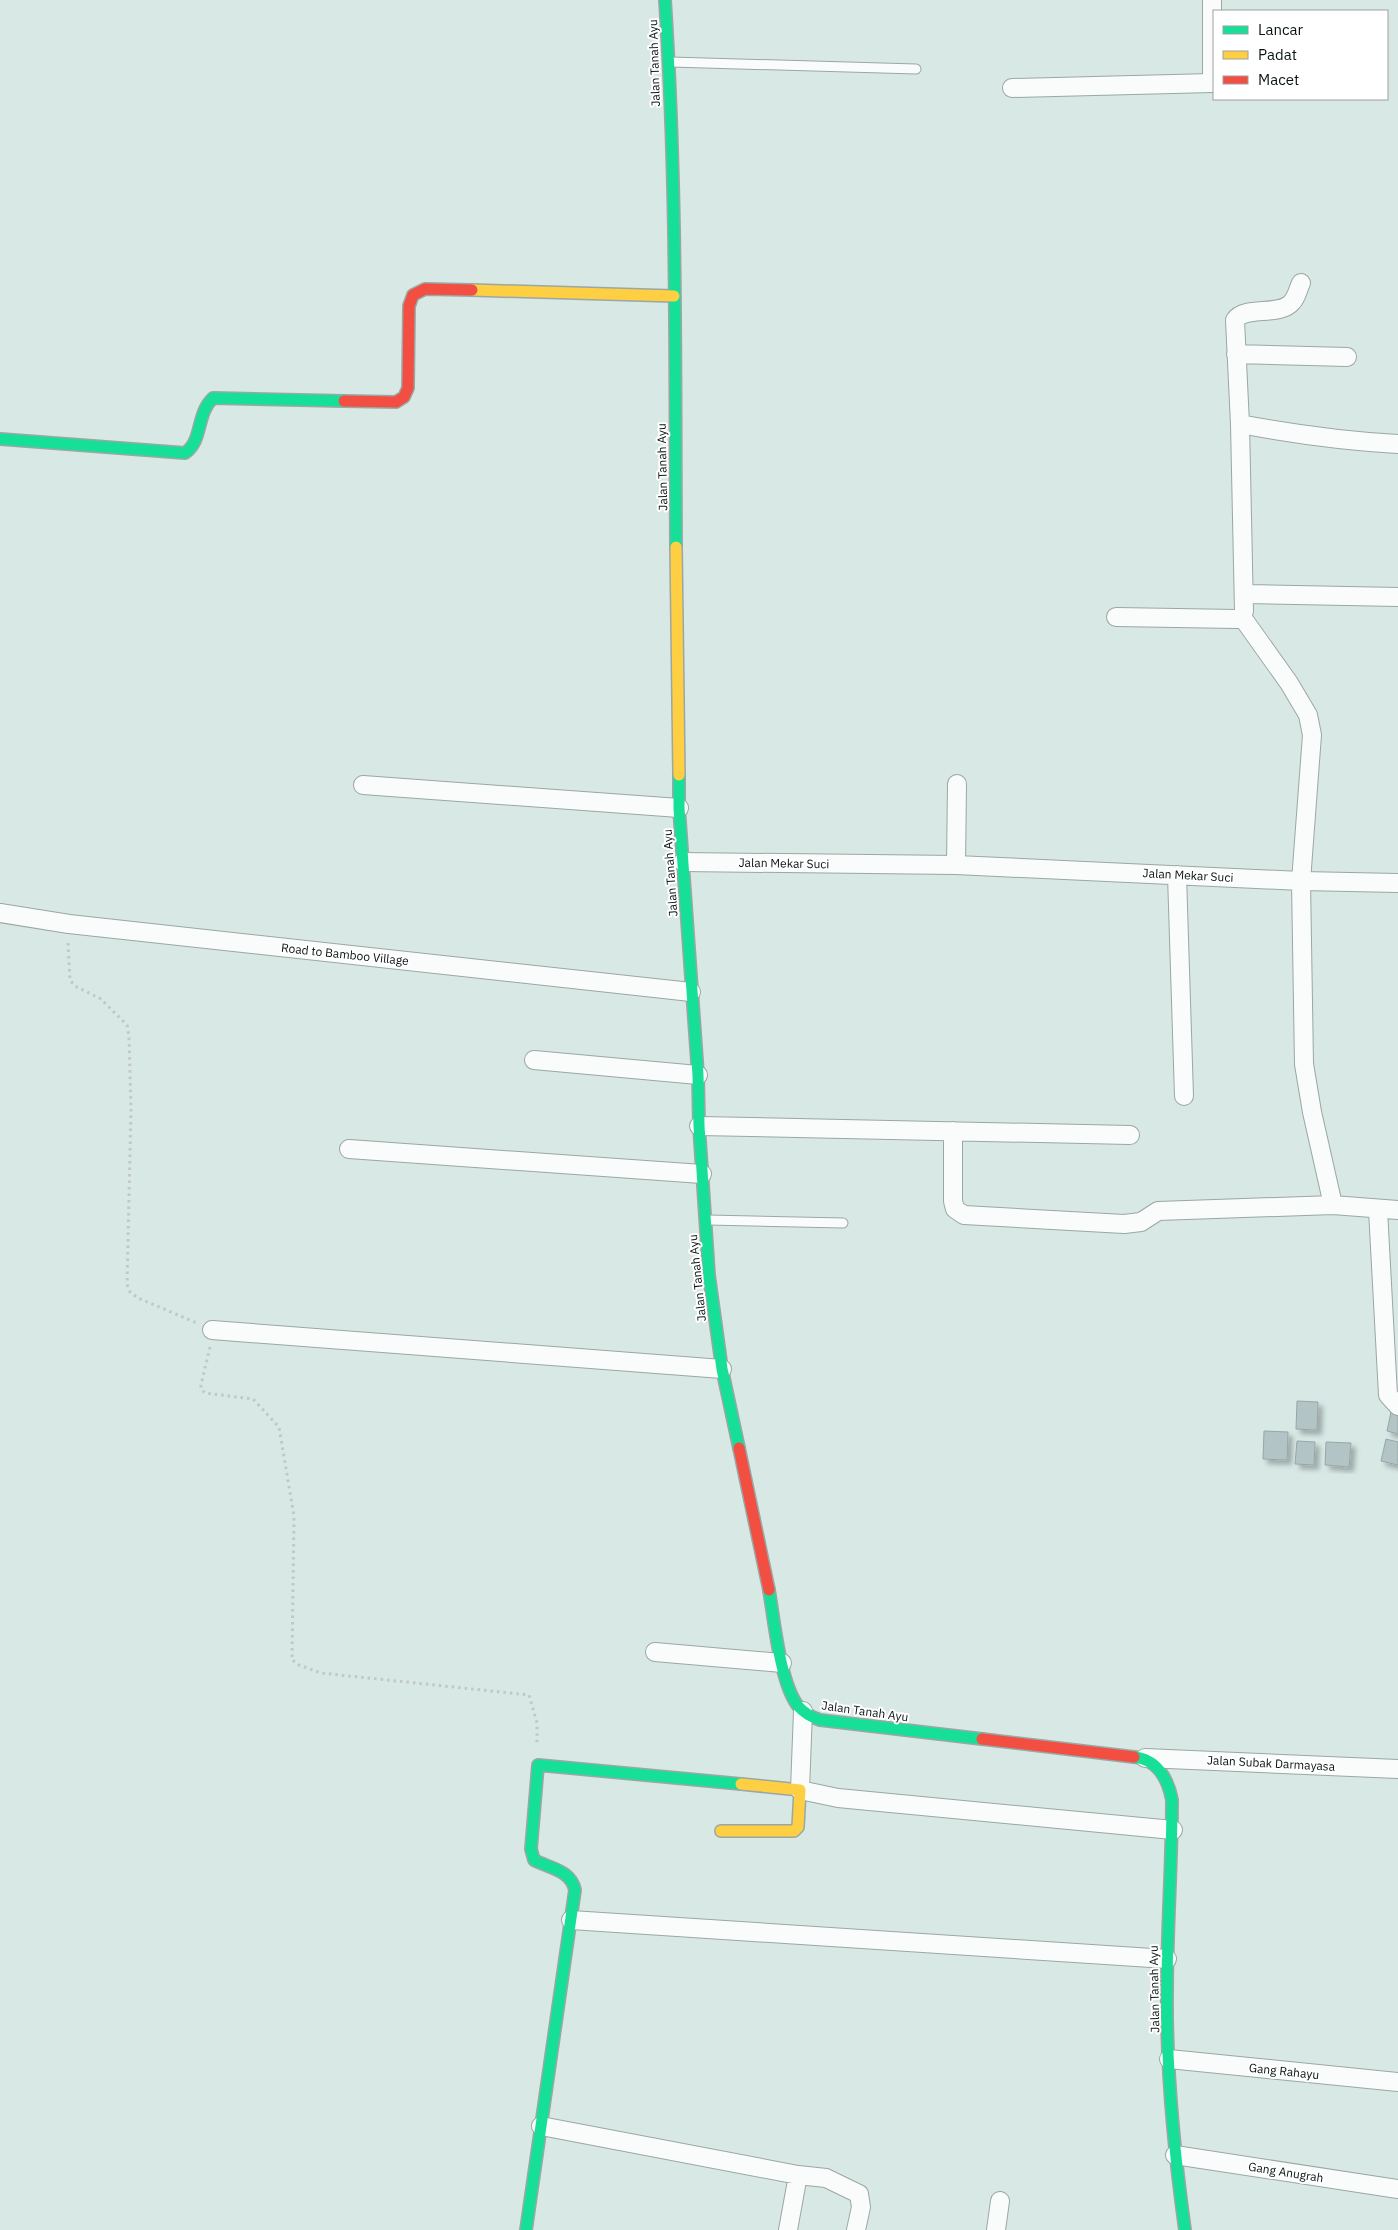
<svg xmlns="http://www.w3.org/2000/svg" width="1398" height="2230" font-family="'IBM Plex Sans',sans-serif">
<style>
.building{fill:#b2c4c5;stroke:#99a6a5;filter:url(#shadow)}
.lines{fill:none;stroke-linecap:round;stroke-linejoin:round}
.lane-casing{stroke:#9aa7a5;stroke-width:11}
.street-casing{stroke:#9aa7a5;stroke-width:20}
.fast-casing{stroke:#9aa7a5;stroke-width:14}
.slow-casing{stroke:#9aa7a5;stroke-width:14}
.jam-casing{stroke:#9aa7a5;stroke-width:14}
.path{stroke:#c2c8c6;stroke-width:3;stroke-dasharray:2.5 4;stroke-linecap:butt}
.lane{stroke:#f9fcfb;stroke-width:9}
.street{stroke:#f9fcfb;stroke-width:18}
.fast{stroke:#16e098;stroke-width:11}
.slow{stroke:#ffcf43;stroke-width:11}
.jam{stroke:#f24e42;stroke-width:11}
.labels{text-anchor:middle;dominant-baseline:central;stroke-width:4;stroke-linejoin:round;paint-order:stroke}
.street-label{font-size:12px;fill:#091412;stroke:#fff}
</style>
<defs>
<filter id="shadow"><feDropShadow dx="4.5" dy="4.5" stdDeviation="2.5" flood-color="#0004"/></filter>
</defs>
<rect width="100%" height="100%" fill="#d7e8e5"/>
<!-- building -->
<path class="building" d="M1297,1401L1318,1402L1317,1430L1296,1429Z
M1391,1412L1398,1413V1434L1387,1431Z
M1264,1431L1288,1432L1287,1460L1263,1459Z
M1386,1439L1398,1442V1465L1381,1461Z
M1297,1441L1315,1442L1314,1465L1295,1464Z
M1326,1442L1351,1443L1349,1467L1325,1465Z"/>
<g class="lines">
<defs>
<path id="lane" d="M671,62L916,69
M708,1220L843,1223"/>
<path id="street" d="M1212,0V83H1214
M1012,88L1212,83
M1236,354L1347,357
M1240,424C1293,434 1345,441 1398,444
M1244,594L1398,597
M1116,617L1237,619L1242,617L1244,611L1240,424L1235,320C1245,305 1280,317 1292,302C1297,297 1298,289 1301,283
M1242,617L1289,683L1308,715L1312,735L1301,881L1304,1064L1312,1112L1333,1205L1398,1210
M363,785L679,808
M683,862L956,865L1301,881L1398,883
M956,865L957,784
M1177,875L1184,1096
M0,913L69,924L691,992
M534,1060L698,1075
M699,1126L1130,1135
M953,1131V1201L955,1209L964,1215L1124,1224L1141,1222L1158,1211L1333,1205
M349,1149L702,1174
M1378,1210L1388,1395L1398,1406
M212,1330L722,1369
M655,1652L782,1663
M803,1711L800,1790L838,1798L1173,1830
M1145,1758L1398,1769
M571,1920L1167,1959
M1169,2059L1398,2082
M541,2126L798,2175L826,2178L859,2194L861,2207L856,2230
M1175,2155L1398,2189
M788,2230L798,2175
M996,2230L1000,2201"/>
<path id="fast" d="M665,0C677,182 675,365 676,547
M0,439L185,453C203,441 196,414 213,398L344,401
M679,775V808L698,1075L699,1126L709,1275L722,1369L739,1448
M769,1590C774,1619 780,1683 798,1706C804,1713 811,1717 820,1720L982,1739
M1134,1757C1157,1759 1168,1779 1172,1800C1172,1864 1167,1927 1167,1991C1166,2071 1174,2151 1185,2230
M526,2230L575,1890C571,1870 549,1868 534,1860L531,1849L538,1765L741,1784"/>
<path id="slow" d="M472,290L674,296
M676,547L679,775
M721,1831H794L798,1827L800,1790L741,1784"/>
<path id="jam" d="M344,401L396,402L404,397L408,388L409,306L413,295L425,289L472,290
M739,1448L769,1590
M982,1739L1134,1757"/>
</defs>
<!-- lane casing -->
<use href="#lane" class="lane-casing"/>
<!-- street casing -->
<use href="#street" class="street-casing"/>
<!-- fast casing -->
<use href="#fast" class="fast-casing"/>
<!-- slow casing -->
<use href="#slow" class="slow-casing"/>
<!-- jam casing -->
<use href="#jam" class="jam-casing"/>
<!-- path -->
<path class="path" d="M68,943L70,980L75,986L101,999L127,1025L129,1036L131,1110L127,1284L130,1292L138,1298L197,1323
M210,1347L201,1385V1389L205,1393L253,1399L279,1427L294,1516L292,1660L299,1665L321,1673L529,1695L537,1723V1745"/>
<!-- lane -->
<use href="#lane" class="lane"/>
<!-- street -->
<use href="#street" class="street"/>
<!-- fast -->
<use href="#fast" class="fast"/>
<!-- slow -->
<use href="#slow" class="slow"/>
<!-- jam -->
<use href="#jam" class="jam"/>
</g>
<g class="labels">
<!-- street labels -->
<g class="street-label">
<text transform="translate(654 63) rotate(-92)">Jalan Tanah Ayu</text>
<text transform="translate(662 467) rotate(-91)">Jalan Tanah Ayu</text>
<text transform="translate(784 863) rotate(1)">Jalan Mekar Suci</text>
<text transform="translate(670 873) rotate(-94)">Jalan Tanah Ayu</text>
<text transform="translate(1188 875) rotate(3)">Jalan Mekar Suci</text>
<text transform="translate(345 954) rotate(6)">Road to Bamboo Village</text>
<text transform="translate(697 1278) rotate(-96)">Jalan Tanah Ayu</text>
<text transform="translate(865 1711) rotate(8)">Jalan Tanah Ayu</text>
<text transform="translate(1271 1763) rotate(3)">Jalan Subak Darmayasa</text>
<text transform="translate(1154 1989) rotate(-91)">Jalan Tanah Ayu</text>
<text transform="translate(1284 2071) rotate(6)">Gang Rahayu</text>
<text transform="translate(1286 2172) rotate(9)">Gang Anugrah</text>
</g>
</g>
<!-- legend -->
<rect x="1213" y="10" width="175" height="90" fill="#ffffff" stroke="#9da1a0"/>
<rect x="1223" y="26" width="25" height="8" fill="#16e098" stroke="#9da1a0"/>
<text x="1258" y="35" font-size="15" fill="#091412">Lancar</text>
<rect x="1223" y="51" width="25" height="8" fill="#ffcf43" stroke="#9da1a0"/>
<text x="1258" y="60" font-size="15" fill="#091412">Padat</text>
<rect x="1223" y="76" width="25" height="8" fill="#f24e42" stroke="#9da1a0"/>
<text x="1258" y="85" font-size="15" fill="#091412">Macet</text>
</svg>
